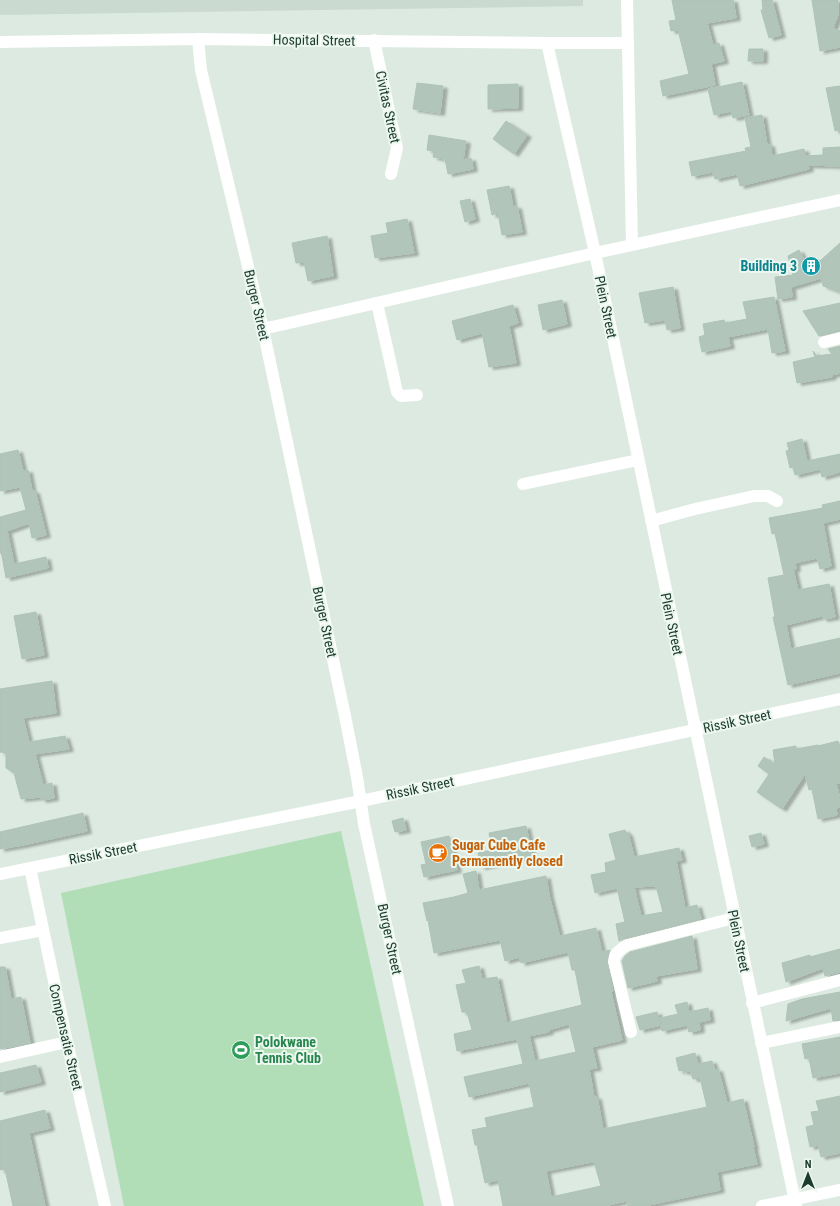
<svg xmlns="http://www.w3.org/2000/svg" width="840" height="1206" font-family="'Roboto Condensed',sans-serif">
<style>
.built{fill:#cadad0}
.green{fill:#b2deb7}
.building{fill:#b1c5ba;stroke:#aec4b7;fill-rule:evenodd;filter:url(#shadow)}
.lines{fill:none;stroke-linecap:round;stroke-linejoin:round}
.minor{stroke:#fff;stroke-width:12}
.labels{text-anchor:middle;dominant-baseline:central;stroke-width:4;stroke-linejoin:round;paint-order:stroke}
.street-label{font-size:14px;fill:#1c3b2e;stroke:#ecf7f0}
.culture-label{font-size:14px;font-weight:bold;fill:#0d838f;stroke:#ecf7f0;text-anchor:end}
.food-label{font-size:14px;font-weight:bold;fill:#c56008;stroke:#ecf7f0;text-anchor:start}
.leisure-label{font-size:14px;font-weight:bold;fill:#27864d;stroke:#ecf7f0;text-anchor:start}
</style>
<defs>
<filter id="shadow"><feDropShadow dx="4.5" dy="2.5" stdDeviation="1" flood-color="#0004"/></filter>
</defs>
<rect width="100%" height="100%" fill="#dceae1"/>
<!-- built -->
<path class="built" d="M0,0H583V6L0,15Z"/>
<!-- green -->
<path class="green" d="M341,831L424,1206H124L61,893Z"/>
<!-- building -->
<path class="building" d="M672,0H733L736,18L707,23L713,45L719,43L724,61L711,64L715,85L663,96L660,81L689,74L678,30L671,31L669,21L676,20Z
M762,0H772L781,35L769,38L761,10H763Z
M812,0H838V15L833,28L840,31V47L820,51Z
M749,49H763V61H748Z
M742,82L749,115L733,118L731,111L714,115L708,89Z
M417,83L443,86L440,113L413,109Z
M518,84V108L488,109V85Z
M840,86V130L835,131L826,88Z
M762,115L767,145L770,144L772,156L804,149L805,156L823,155V148L840,147V166L808,165L809,169L740,186L737,174L715,179L713,172L692,176L689,162L746,151L745,148L751,147L745,118Z
M506,121L527,135L514,154L493,139Z
M429,135L466,141L463,160L471,158L473,169L448,174L445,159L433,157L434,151L427,150Z
M509,186L513,207L517,206L522,232L502,235L498,213L492,215L487,190Z
M470,199L475,219L465,222L460,201Z
M407,219L414,253L375,258L371,236L388,233L386,223Z
M327,236L333,276L308,281L304,262L296,263L292,243Z
M840,243V292L823,286L821,278L791,287L792,297L778,299L775,277L793,275L788,256L799,250L804,260L820,261Z
M673,287L680,328L667,330L665,320L645,323L639,293Z
M774,297L785,351L772,353L768,329L728,337L730,346L702,352L699,337L705,335L703,324L724,320L725,323L747,319L743,302Z
M562,300L567,324L543,330L538,305Z
M840,303V331L819,336L803,311Z
M513,305L518,323L509,326L516,363L489,367L482,333L457,340L452,321Z
M840,346V373L831,375L832,377L797,383L793,362L815,357L813,351L817,356L832,354L828,349Z
M802,439L807,461L840,454V472L822,477L820,469L795,475L793,467L790,468L786,451L789,450L787,443Z
M18,450L23,471L28,470L32,491H35L46,535L32,538L29,523L7,531L14,564L46,557L48,568L6,578L2,556L0,551V517L26,510L20,487L0,491V454Z
M840,501V519L823,523L831,566L820,569L817,558L795,563L796,569H793L798,590L829,584L835,617L823,619L822,616L786,625L791,649L840,638V673L788,685L773,617H775L768,578L784,575L775,533L772,534L769,518L823,508L822,505Z
M36,612L44,655L22,659L14,616Z
M52,681L56,713L23,718L29,742L65,736L69,749L35,754L43,785L52,783L54,798L42,800L40,797L21,799L14,773L6,768V753L0,752V689Z
M838,741L840,747V783H836L840,799V807L836,808L837,815L818,819L812,789L809,790L805,774L782,809L757,792L769,774L758,766L764,757L775,764L773,750L796,746V749L818,745V746Z
M83,813L87,831L23,845L0,849V832Z
M403,818L406,830L395,832L392,821Z
M526,826L531,850V856L481,867L478,853L492,850L489,833Z
M625,830L626,833H628L634,857L679,848L682,860L676,861L685,908L697,905L701,919L625,938L619,941L616,924L625,922L617,888L595,893L591,875L606,872L605,863L616,860L609,834ZM656,886L663,912L641,916L634,887Z
M761,833L764,844L752,847L749,836Z
M449,836L457,870L424,877L421,865L426,864L421,842Z
M476,871L479,890L546,876L549,895L559,934L560,936L596,928L602,952L610,950L607,957V964L613,991L611,992L622,1040L592,1047L597,1068L589,1069L594,1097H597L603,1129L707,1107L700,1078L693,1079L690,1071L684,1072L683,1070L679,1071L676,1058L695,1053L698,1064L712,1061L715,1070L718,1069L727,1103L743,1099L754,1147H753L757,1164L717,1172L720,1190L644,1206H628L626,1201L604,1206H503L498,1180L485,1183L477,1145H475L472,1130L487,1127L485,1118L534,1107L529,1083L469,1097L464,1077L523,1064L517,1039L457,1051L454,1034L472,1030L467,1012H462L456,985L466,983L462,970L479,966L482,979L497,977L507,1023L582,1005L575,970H572L568,952L521,963L520,957L505,961L500,940L434,953L428,920L427,921L423,903L454,897L468,893L463,874ZM569,1024L576,1052L535,1061L529,1036L549,1032L548,1030ZM592,1162H594L601,1186L551,1197L546,1171Z
M692,936L697,969L656,976L657,981L628,988L622,961L625,956L630,952Z
M840,949V972L825,976L823,968L786,982L782,963L810,955V957Z
M0,967H5L11,999L21,997L30,1043L0,1049Z
M840,992V1020L833,1021L831,1008L786,1021L788,1004L802,999Z
M687,1002L689,1012L708,1008L710,1020L699,1022L700,1030L689,1032L687,1025L662,1031L660,1018L678,1014L675,1005Z
M657,1012L661,1025L640,1030L636,1017Z
M840,1037V1073L813,1078L809,1058L805,1059L802,1044Z
M36,1065L41,1082L0,1092V1073Z
M840,1096V1153L821,1157L818,1145L810,1147L806,1127L814,1125L811,1112L819,1111L816,1101Z
M45,1110L50,1128L29,1133L45,1206H13L5,1169L0,1170V1121Z"/>
<g class="lines">
<!-- minor -->
<path class="minor" d="M627,0L632,245
M198,39L201,70L263,329L345,716L357,777L364,824L448,1206
M374,40L397,148L391,174
M0,42L198,39L547,43H627
M547,43L595,253L796,1206
M377,303L397,392L401,396L417,395
M263,329L595,253L840,200
M824,342L840,338
M523,484L638,460
M651,521L695,509L754,496H768L777,501
M30,868L67,1042L105,1206
M0,874L361,801L840,699
M0,938L43,930
M752,1003L840,980
M631,1032L614,962C614,953 620,950 627,945L734,918
M761,1043L840,1027
M0,1057L67,1042
M762,1206L840,1190"/>
</g>
<!-- icons -->
<defs>
<symbol id="building-disc" viewBox="-11 -11 22 22"><circle r="9.5" fill="#0f9aa8" stroke="#ecf7f0"/><path d="M-4-6H4V6H1V3H-1V6H-4ZM-2.5-4.3h1.7v1.8h-1.7ZM.8-4.3h1.7v1.8H.8ZM-2.5-1h1.7V.8h-1.7ZM.8-1h1.7V.8H.8Z" fill="#fff"/></symbol>
<symbol id="cafe-disc" viewBox="-11 -11 22 22"><circle r="9.5" fill="#e8710a" stroke="#ecf7f0"/><path d="M-5.5-4.5H6V0H3Q3 3.5 0 3.5H-2.5Q-5.5 3.5-5.5 0ZM3-3.2v2h1.7v-2ZM-6 4.5H4V6H-6Z" fill="#fff"/></symbol>
<symbol id="stadium-disc" viewBox="-11 -11 22 22"><circle r="9.5" fill="#2e9e5b" stroke="#ecf7f0"/><path d="M0-5a6.5 5 0 1 0 0 10a6.5 5 0 1 0 0-10ZM-3.5-1.8h7v3.6h-7Z" fill="#fff"/></symbol>
</defs>
<g fill-rule="evenodd">
<use href="#building-disc" x="800" y="255" width="22" height="22"/>
<use href="#cafe-disc" x="427" y="842" width="22" height="22"/>
<use href="#stadium-disc" x="230" y="1039" width="22" height="22"/>
</g>
<g class="labels">
<!-- street labels -->
<g class="street-label">
<text transform="translate(314 40) rotate(1)">Hospital Street</text>
<text transform="translate(388 107) rotate(78)">Civitas Street</text>
<text transform="translate(257 305) rotate(77)">Burger Street</text>
<text transform="translate(606 307) rotate(78)">Plein Street</text>
<text transform="translate(325 622) rotate(78)">Burger Street</text>
<text transform="translate(672 624) rotate(78)">Plein Street</text>
<text transform="translate(737 721) rotate(-12)">Rissik Street</text>
<text transform="translate(420 788) rotate(-12)">Rissik Street</text>
<text transform="translate(103 853) rotate(-11)">Rissik Street</text>
<text transform="translate(390 939) rotate(78)">Burger Street</text>
<text transform="translate(739 941) rotate(78)">Plein Street</text>
<text transform="translate(66 1037) rotate(77)">Compensatie Street</text>
</g>
<!-- culture labels -->
<g class="culture-label">
<text x="797" y="266">Building 3</text>
</g>
<!-- food labels -->
<g class="food-label">
<text x="452" y="845">Sugar Cube Cafe<tspan x="452" dy="16">Permanently closed</tspan></text>
</g>
<!-- leisure labels -->
<g class="leisure-label">
<text x="255" y="1042">Polokwane<tspan x="255" dy="16">Tennis Club</tspan></text>
</g>
</g>
<!-- north arrow -->
<g transform="translate(808 1174)" stroke="#ecf7f0" stroke-width="3" paint-order="stroke">
<path d="M0-3L7 15L0 10L-7 15Z" fill="#1c3b2e"/>
<text y="-6" font-size="11" font-weight="bold" text-anchor="middle" fill="#1c3b2e">N</text>
</g>
</svg>
